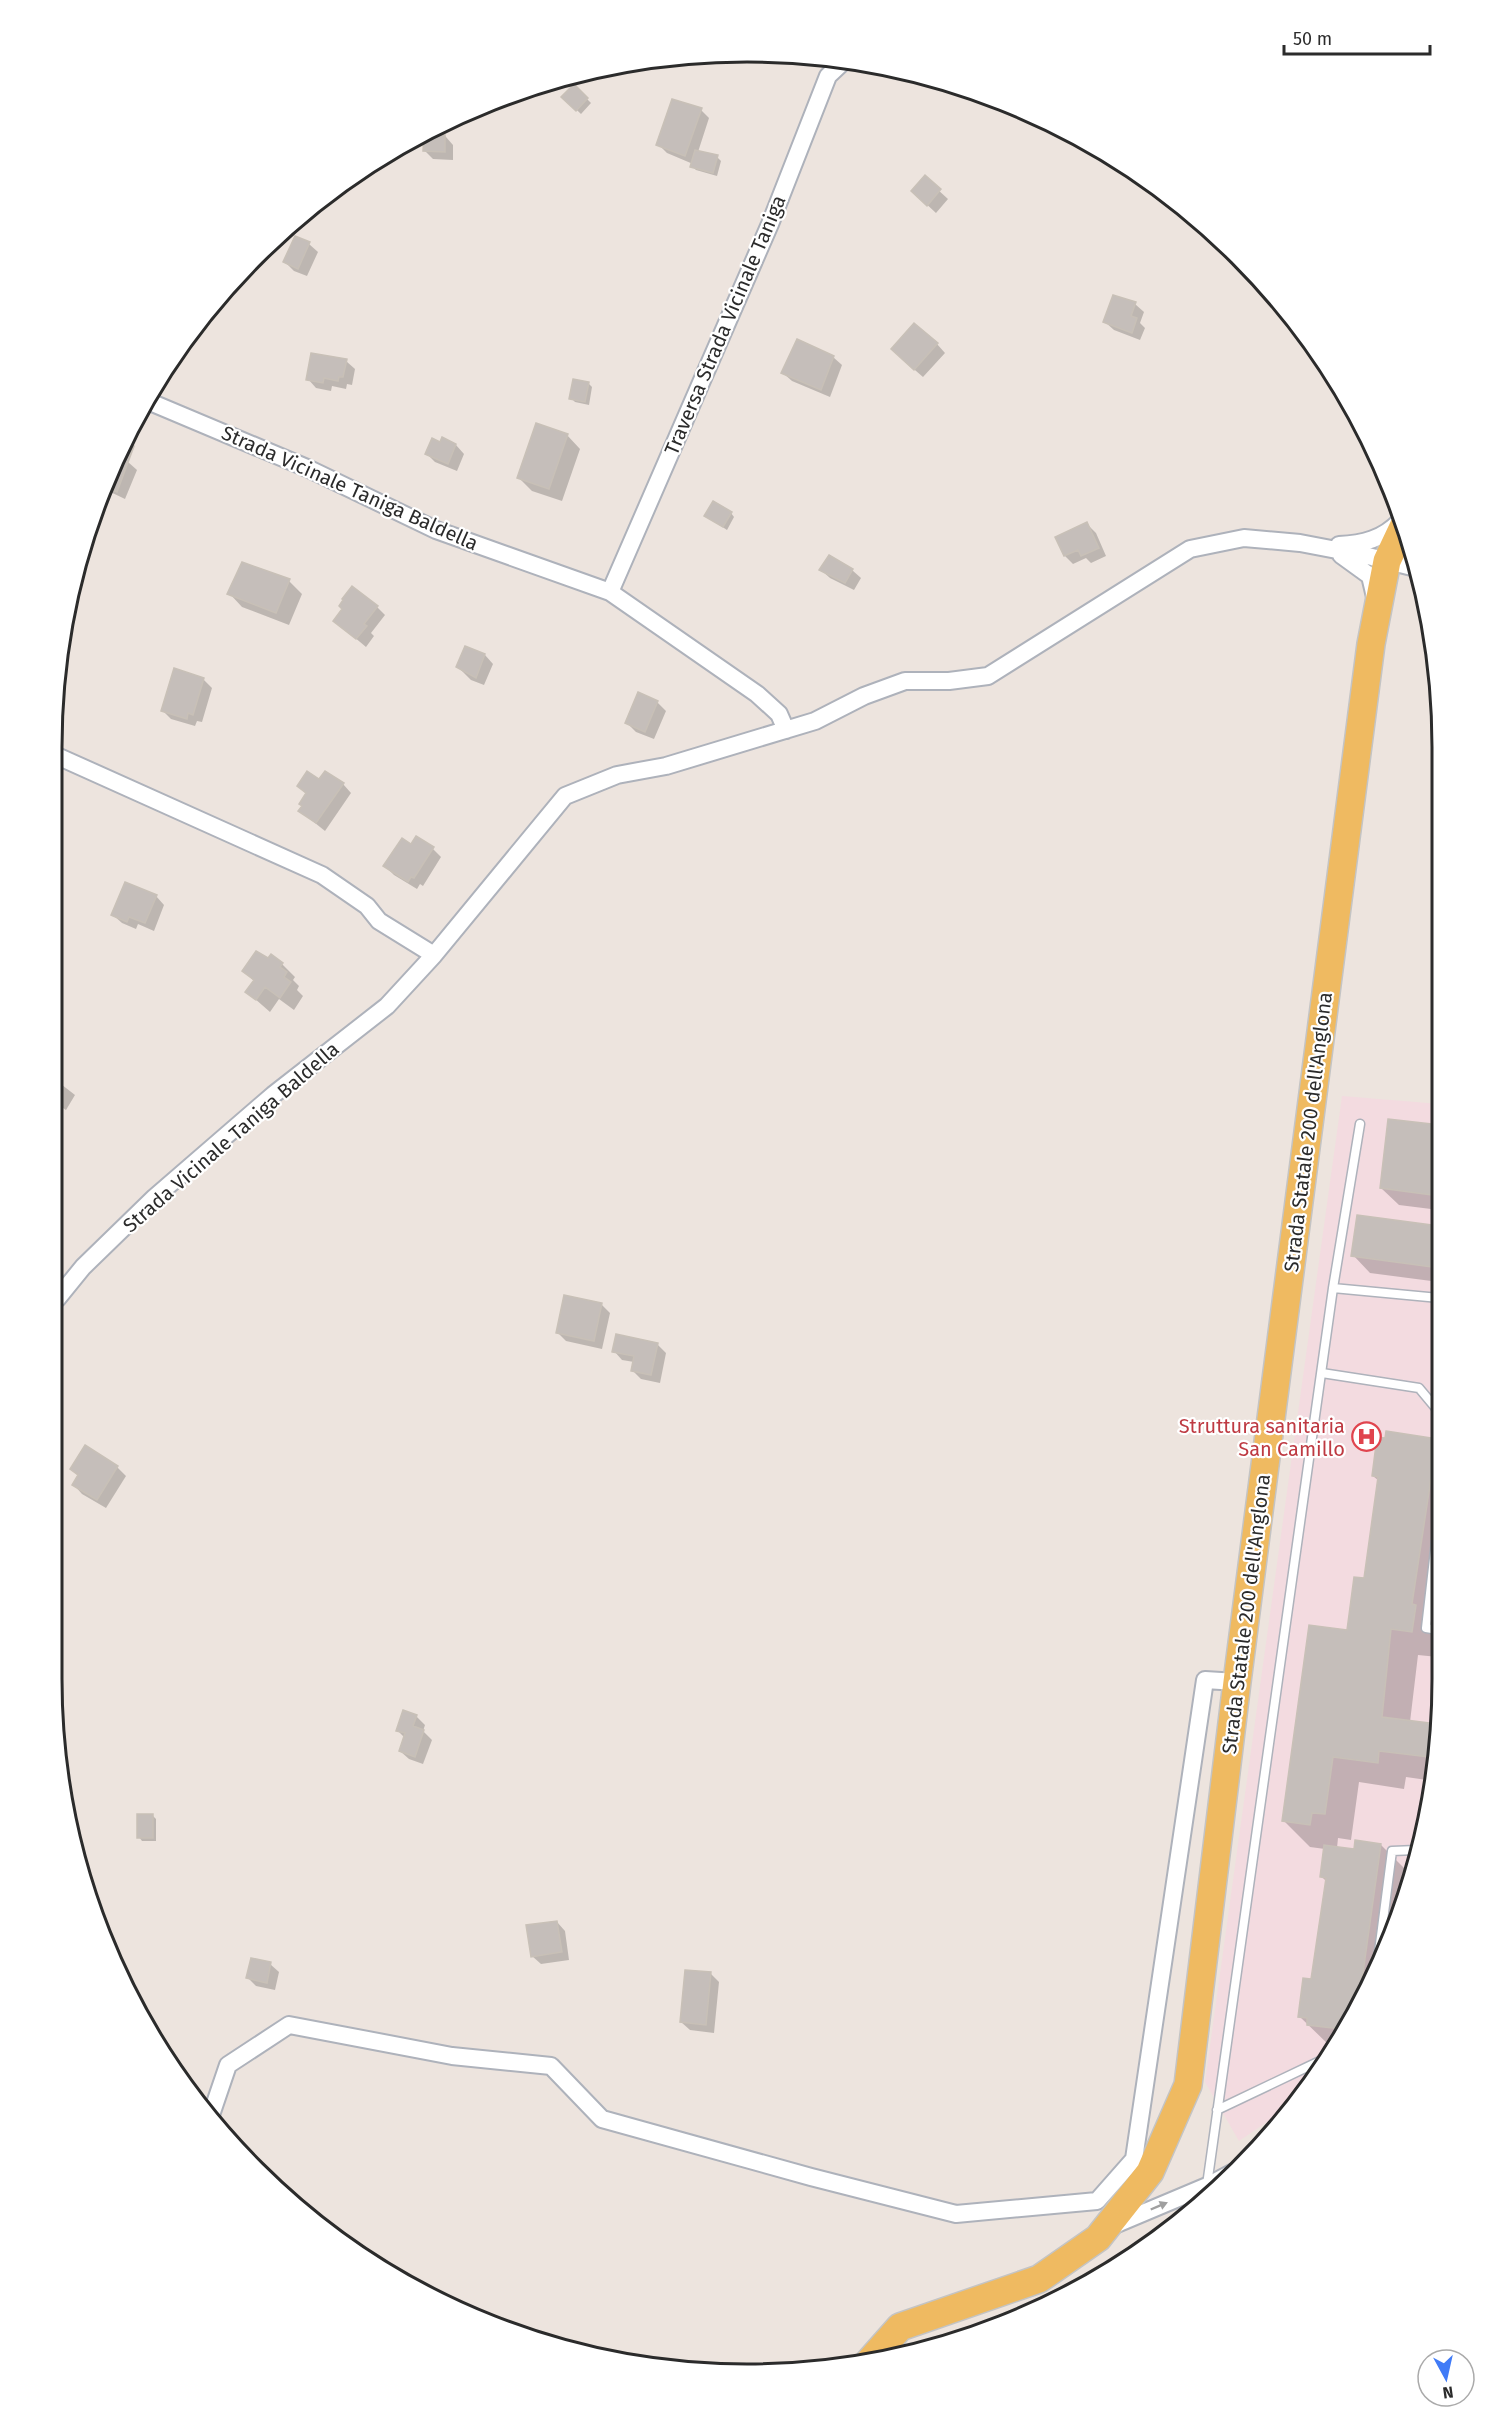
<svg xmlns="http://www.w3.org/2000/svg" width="1494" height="2426" font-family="'Fira Sans',sans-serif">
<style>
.medical{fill:#f3dbe0}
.shadow{fill:#0003}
.building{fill:#c5beba;stroke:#c8c0b7;stroke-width:1.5}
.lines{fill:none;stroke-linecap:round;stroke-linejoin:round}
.lane-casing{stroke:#aeb2bb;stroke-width:11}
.street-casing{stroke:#aeb2bb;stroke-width:20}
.primary-casing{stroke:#c4c4c4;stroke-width:30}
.lane{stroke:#fff;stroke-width:8}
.street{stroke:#fff;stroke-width:16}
.primary{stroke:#efba61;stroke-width:27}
.oneway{fill:#a0a0a0}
.labels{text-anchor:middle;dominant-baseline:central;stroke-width:4.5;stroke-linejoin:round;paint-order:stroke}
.street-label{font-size:20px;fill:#2b2b2b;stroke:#fff}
.health-label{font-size:20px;fill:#be3a42;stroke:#fff;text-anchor:end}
.rim{fill:none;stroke:#2b2b2b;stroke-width:3}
</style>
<rect width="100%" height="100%" fill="#ede4de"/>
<!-- medical -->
<path class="medical" d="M1342,1096L1440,1104L1437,1770L1390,1945L1302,2098L1239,2141L1205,2082Z"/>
<!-- shadow -->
<path class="shadow" d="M574,86L591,103L581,114L563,97Z
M701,110L709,118L698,152L717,157L721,161L717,176L696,170L692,166L693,164L667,153L658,144Z
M433,129H439L453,145V160L433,159L425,151L426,132Z
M925,178L948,199L936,213L922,200Z
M309,244L318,252L307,276L294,271L285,262Z
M1135,304L1144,312L1140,323L1145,328L1140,340L1114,330L1105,322Z
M937,344L945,353L923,377L901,358Z
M833,357L842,365L830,397L792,381L783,373Z
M1322,360L1331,373L1320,363Z
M346,361L355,369L352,385L347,384L346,389L332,386L331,391L316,388L308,379Z
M588,383L592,387L589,405L575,402L571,398Z
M567,435L580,449L562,501L532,491L519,478Z
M442,439L456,445L464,454L457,471L435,462L426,453L441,444Z
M118,457L128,462L137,470L125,499L102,488Z
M731,513L734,517L727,530L706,516Z
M1087,524L1096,533L1106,556L1091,563L1086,558L1073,564L1065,556Z
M821,570H852L861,578L854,590L830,578Z
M289,581L302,594L289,625L242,607L229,593Z
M377,607L385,615L371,633L374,636L366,647L335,621Z
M485,655L493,664L484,685L471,680L458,667Z
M203,679L212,688L202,722L197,721L195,726L171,719L163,711Z
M657,702L666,711L654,739L636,732L627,723Z
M320,781L343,784L351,793L325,831L300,811L307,795L299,786Z
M411,846L433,849L441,857L423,886L420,884L417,889L394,875L385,866Z
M156,896L164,905L154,931L138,924L136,929L122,923L113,915Z
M268,960L282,964L295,977L293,980L299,986L297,990L303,996L294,1010L279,999L270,1012L247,992L254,981L244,971Z
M57,1081L75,1095L66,1110L57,1104Z
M1440,1127L1439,1210L1399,1205L1381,1188Z
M1358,1217L1439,1228V1282L1370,1273L1353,1255Z
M601,1304L610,1313L602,1349L566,1341L558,1333Z
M657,1344L666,1353L660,1383L641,1379L632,1370L634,1362L622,1360L614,1351Z
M1436,1440L1438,1443V1657L1418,1655L1410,1722L1437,1725V1770L1434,1781L1406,1777L1404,1789L1359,1782L1351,1840L1338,1838L1337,1848L1355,1851L1381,1845L1407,1871L1404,1894L1390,1945L1331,2047L1299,2016L1313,1981L1327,1882L1321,1876L1325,1849L1310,1847L1283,1820L1365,1580L1379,1481L1373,1476Z
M117,1467L126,1476L106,1508L82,1494L74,1485L79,1477L72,1469Z
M416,1716L425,1725L423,1731L432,1740L423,1764L409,1759L400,1751L405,1738L398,1731Z
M152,1815L156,1819V1841H142L139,1837Z
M557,1922L565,1931L569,1960L541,1964L532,1956Z
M270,1964L279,1972L275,1990L256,1986L248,1978Z
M711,1974L719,1982L714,2033L690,2030L681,2022Z
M180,2080H187L196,2089L194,2102Z"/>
<!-- building -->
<path class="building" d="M574,84L588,98L576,111L561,97Z
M672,99L702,108L685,156L656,145Z
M440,126L439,135H445V152L423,151L424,133Z
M695,150L718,155L713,173L690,167Z
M925,175L941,189L927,206L911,191Z
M295,236L310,242L298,269L283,262Z
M1113,295L1136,302L1131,316L1137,318L1132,333L1103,322Z
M914,323L938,343L914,370L891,349Z
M797,339L834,356L821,390L781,373Z
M311,353L347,359L343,377H339L338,381L324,378L323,383L306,380Z
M573,379L589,382L585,402L569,399Z
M536,423L568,434L549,489L517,478Z
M442,437L456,444L448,464L425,454L432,438L440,442Z
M126,442L134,446L117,492L103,486Z
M713,501L732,512L723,527L704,516Z
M1087,522L1099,548L1081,556L1078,550L1064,556L1055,537Z
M829,555L853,569L845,583L819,570Z
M242,562L290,579L276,613L227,594Z
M352,586L378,606L364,624L367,626L356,639L333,621L342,609L339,606L343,600L342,599Z
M465,646L485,654L476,678L456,667Z
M174,668L204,678L193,715L188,713L187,719L161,711Z
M638,692L658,701L645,732L625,723Z
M307,771L319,779L325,771L344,783L316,823L298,811L302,806L299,804L306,793L297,786Z
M416,836L434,847L414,878L411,877L408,882L383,866L402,838L411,844Z
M125,882L157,895L145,923L129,917L127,922L111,915Z
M256,951L268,958L271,954L283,963L280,967L287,972L284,977L291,982L280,998L265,987L256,1000L245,992L254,980L242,971Z
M1388,1119L1440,1125L1439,1196L1380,1188Z
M1357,1215L1439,1226V1268L1351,1256Z
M564,1295L602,1303L594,1341L556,1333Z
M616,1334L658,1343L651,1375L631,1371L634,1356L612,1352Z
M1386,1431L1437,1439L1412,1604L1416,1605L1412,1632L1391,1629L1382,1717L1437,1724V1758L1379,1751L1378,1763L1333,1757L1325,1814L1312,1813L1310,1825L1282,1821L1309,1625L1347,1630L1354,1577L1364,1578L1378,1477L1372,1476L1377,1437L1385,1438Z
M85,1445L118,1466L97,1500L72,1485L78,1475L70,1469Z
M403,1710L417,1715L413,1726L424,1730L415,1757L399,1751L405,1733L396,1731Z
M137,1814H153V1838H137Z
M1355,1840L1381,1844L1362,1980L1369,1981L1341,2029L1307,2025V2018L1298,2017L1303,1978L1311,1979L1326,1878L1320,1877L1324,1845L1354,1849Z
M557,1921L562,1952L531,1957L526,1925Z
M251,1958L271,1962L267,1983L246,1978Z
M685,1970L711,1972L706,2025L680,2022Z"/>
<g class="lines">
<defs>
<path id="lane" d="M1333,1288L1439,1298
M1322,1373L1419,1388L1439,1412
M1438,1630L1426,1628L1438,1524
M1377,1967L1392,1851L1416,1850
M1217,2110L1324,2059
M1207,2185L1333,1288L1360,1124"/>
<path id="street" d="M150,402L307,468L436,530L610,592L757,694L779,714L786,730
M1339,545C1363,544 1383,539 1400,521
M1341,555L1370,576L1375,597
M610,592L770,224L828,76L844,61
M57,756L322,875L367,906L379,921L434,955
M57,1299L83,1267L155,1197L273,1095L387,1006L434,955L565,796L617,775L666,766L815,721L864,696L905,681H949L988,676L1190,549L1244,538L1300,543L1368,556L1420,569
M210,2118L228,2065L289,2025L452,2056L551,2066L602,2119L811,2177L956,2214L1097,2201L1134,2159L1205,1680L1237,1682
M1112,2226L1207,2186L1243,2167"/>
<path id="primary" d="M869,2362L900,2327L1039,2279L1098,2238L1150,2172L1188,2085L1237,1682L1371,644L1387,561L1403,527"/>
</defs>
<!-- lane casing -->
<use href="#lane" class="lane-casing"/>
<!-- street casing -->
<use href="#street" class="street-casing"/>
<!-- primary casing -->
<use href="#primary" class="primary-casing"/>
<!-- lane -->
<use href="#lane" class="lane"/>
<!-- street -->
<use href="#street" class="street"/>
<!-- primary -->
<use href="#primary" class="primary"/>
</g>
<!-- one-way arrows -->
<defs><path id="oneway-solid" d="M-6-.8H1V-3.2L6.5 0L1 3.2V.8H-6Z" transform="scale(1.5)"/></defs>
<use class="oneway" href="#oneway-solid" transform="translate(1159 2206) rotate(-23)"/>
<!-- icons -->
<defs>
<symbol id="hospital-ring" viewBox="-11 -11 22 22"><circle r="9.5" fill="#fff" stroke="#e0444e" stroke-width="1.5"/><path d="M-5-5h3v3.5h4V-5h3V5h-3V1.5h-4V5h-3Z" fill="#e0444e"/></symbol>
</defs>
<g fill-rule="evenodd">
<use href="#hospital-ring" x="1350" y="1420" width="33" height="33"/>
</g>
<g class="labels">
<!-- street labels -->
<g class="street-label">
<text transform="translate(725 325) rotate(-67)">Traversa Strada Vicinale Taniga</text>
<text transform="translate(350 488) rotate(24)">Strada Vicinale Taniga Baldella</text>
<text transform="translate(1308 1132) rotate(-83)">Strada Statale 200 dell'Anglona</text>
<text transform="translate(231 1137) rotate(-41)">Strada Vicinale Taniga Baldella</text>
<text transform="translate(1246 1614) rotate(-83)">Strada Statale 200 dell'Anglona</text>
</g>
<!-- health labels -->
<g class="health-label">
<text x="1345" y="1426">Struttura sanitaria<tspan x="1345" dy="23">San Camillo</tspan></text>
</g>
</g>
<!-- crop -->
<path d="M0 0H1494V2426H0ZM747 62H747A685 685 0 0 1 1432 747V1679A685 685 0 0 1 747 2364H747A685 685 0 0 1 62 1679V747A685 685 0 0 1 747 62Z" fill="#fff" fill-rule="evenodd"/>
<path class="rim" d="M747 62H747A685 685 0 0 1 1432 747V1679A685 685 0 0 1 747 2364H747A685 685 0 0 1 62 1679V747A685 685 0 0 1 747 62Z"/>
<!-- north arrow -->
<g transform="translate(1446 2378) rotate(172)"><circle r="28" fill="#ffffff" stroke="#aaaaaa" stroke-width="1.5"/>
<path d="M0-4.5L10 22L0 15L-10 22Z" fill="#407bf7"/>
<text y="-9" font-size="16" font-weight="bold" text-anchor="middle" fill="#2b2b2b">N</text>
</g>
<!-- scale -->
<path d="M1284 45v9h146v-9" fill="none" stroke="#2b2b2b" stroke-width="3"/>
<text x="1293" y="45" font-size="18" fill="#2b2b2b" stroke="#ffffff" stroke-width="4.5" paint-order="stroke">50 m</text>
</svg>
